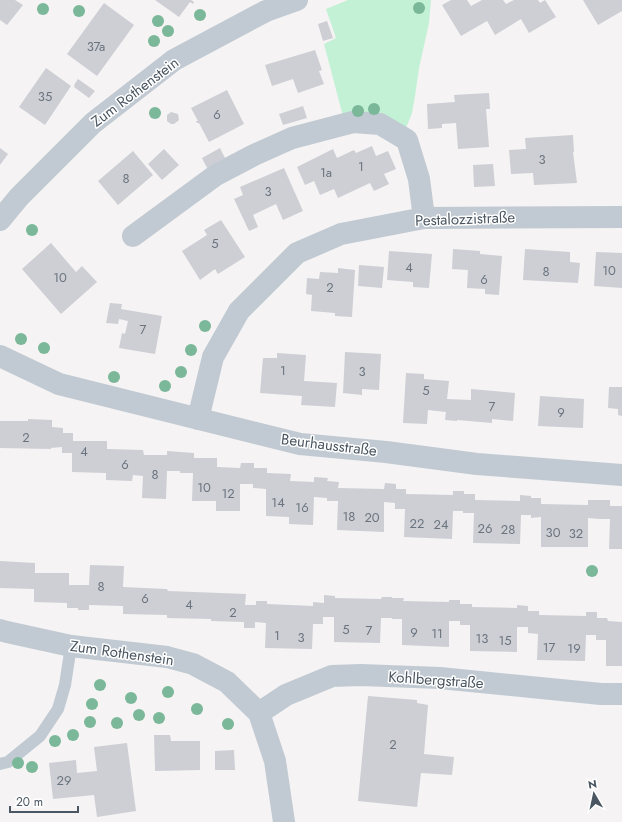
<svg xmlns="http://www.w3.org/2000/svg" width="622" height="822" font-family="Jost,sans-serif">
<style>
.green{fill:#c3f1d5}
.building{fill:#cdcfd5}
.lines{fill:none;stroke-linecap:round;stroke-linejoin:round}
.lane{stroke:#c1cad2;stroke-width:12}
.street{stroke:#c1cad2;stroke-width:22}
.tree{fill:#7bb799}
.labels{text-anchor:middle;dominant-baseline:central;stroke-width:3;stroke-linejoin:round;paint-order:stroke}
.number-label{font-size:13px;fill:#6b747e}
.street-label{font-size:15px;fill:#4a5661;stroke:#fff}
</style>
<rect width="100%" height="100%" fill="#f5f3f3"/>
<!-- green -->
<path class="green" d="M348,0H431L429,23L419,68L415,96L412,113L404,133L344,120L324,44L336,38L326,9Z"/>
<!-- building -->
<path class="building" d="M0,0H15L23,5L7,25L0,20Z
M155,0H191L194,2L193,4L190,2L179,17Z
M451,0H467L471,6L482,0H503L506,4L514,0H538L540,3L545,0L556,17L529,33L521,19L495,35L487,21L461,36L442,5Z
M583,0H622V11L598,25Z
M104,3L134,25L97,76L67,54Z
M327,21L333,38L323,41L318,24Z
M315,50L322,70L319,71L324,84L298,93L293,79L272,86L265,65Z
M46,68L71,86L45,125L19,107Z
M78,79L95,91L89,98L74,87L75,86L74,85Z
M227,90L244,124L209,142L199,123H197L196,121H198L191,108Z
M489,93L490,109H486L489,147L458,149L456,123L442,124V128L428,129L427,104L455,102L454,95Z
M303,106L307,118L283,125L279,114Z
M171,112L178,114L179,120L174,124H171L167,121V115Z
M573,135L574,152H573L577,183L534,185L533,173L511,174L509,150L526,149L525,138Z
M372,146L376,156L388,151L396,169L384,174L389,184L374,191L370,183L338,198L334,189L320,195L314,181L305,185L297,167L333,149L337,158L354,150L356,153Z
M0,148L8,154L0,165Z
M220,148L225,158L207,168L202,158Z
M164,149L179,165L162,180L148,164Z
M133,151L153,175L118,205L98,181Z
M493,164L495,186L474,187L473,165Z
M284,168L303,211L283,220L276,204L253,215L258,227L249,231L234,199L243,195L240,187Z
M221,220L245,257L218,274L215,269L200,280L182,251L207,235L204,230Z
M51,243L76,272L82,266L97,282L61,314L22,269Z
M453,249L480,251V254L502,256L499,295L485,294V289L467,288L468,270L452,269Z
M525,249L570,252V262L580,263L578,283L523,280Z
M389,251L432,254L429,288L413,287V282L387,280Z
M596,252L622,253V288L594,286Z
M359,265L384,267L382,288L358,286Z
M338,268L355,270L352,317L335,316V313L311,311L312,295L306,294L307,278L319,279L320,272L338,273Z
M110,303L122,304L121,309L162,316L155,354L119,348L122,333L125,334L128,321L119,319L118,324L106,323Z
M345,352L381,354L379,390L362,389V395L343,393Z
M277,353L306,355L304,381L337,383L335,407L301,405L302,396L260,393L263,358H277Z
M406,373L424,374V379L449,381L447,399L471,400V389L515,393L513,421L492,419V423L457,420V421L445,420L446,412L428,410L427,424L403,423Z
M609,387H622V416L618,415V409L608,408Z
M540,396L584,399L583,428L538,426Z
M28,419L52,420V427L63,428V433H73V441H107V449L143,450L144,455H167V451L194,453V458H217V467L240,468L241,463H254V468H267V473L291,474L290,481L314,482V477L328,478L327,481L339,482L338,488L384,489L385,483L396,484V489H406V494L453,495V491H464V494H475V500L520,501V495L531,496V498H541V504L588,505V500H610V506H622V549H609L610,519H599L588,518V547H541V517L531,518V515H521L520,544L473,543L474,513H463V511H453L452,539L404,537L405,509H395V503L384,502V532L337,530L338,501H327V498L314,497L313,525L289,524V517L266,516V489L253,488V484H240V511H216V501H192L193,473H180V471H167L166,499L142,498L143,476L133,475L132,481L106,480V473L72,472V453H62V447L51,448V449L0,448V421H28Z
M0,561L35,563V573H69V585H89L90,565L124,566L123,587L167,589L168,591L246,594L245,605H256V601H267V604L313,606V602L324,603V595L335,596V598L381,599L382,597H392V598H404L403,601L449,602V600H460V604H472V607L517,608V605L528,606V611H539V615L586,616V612H597V618H607L608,621L622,622V666H606V640H596V635H586L585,661L537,660L538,634L528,633V627H517V652L470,651V625H460V621H449V647L402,645V619H392V618H381L380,643L334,642V617H323V624H313L312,649L265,648L266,623L255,622V628H244V622L211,621V619L167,618V615L123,614V606L89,605V610H78V608H67V603L34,602V589L0,588Z
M368,696L417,700V703L428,705L424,754L454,757L452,775L421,773L417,807L358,801Z
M154,735H170L171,741H200V770L155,771Z
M127,743L136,811L97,817L94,795L53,799L49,763L76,760L77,773L97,771L94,747Z
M234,750L235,770H215V751Z"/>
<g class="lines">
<!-- lane -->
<path class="lane" d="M0,764L8,762L40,736L58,709L65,685L71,646"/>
<!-- street -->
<path class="street" d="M0,220L19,197L93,123L174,60L266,11L297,0
M133,236L216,175L254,155L292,138L353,122L380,124L407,140L419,179L424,218
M0,356L59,384L300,444L386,452L477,464L622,475
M198,419L213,357L239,311L297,253L341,234L424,218L622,217
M0,630L7,632L71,646L167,657L193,664L227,682L259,713L275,761L284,822
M259,713L286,695L332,676L361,675L440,678L601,694H622"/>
</g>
<!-- trees -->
<g class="tree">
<circle cx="419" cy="8" r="6"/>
<circle cx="43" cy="9" r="6"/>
<circle cx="79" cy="11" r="6"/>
<circle cx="200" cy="15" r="6"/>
<circle cx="158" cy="21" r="6"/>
<circle cx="168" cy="31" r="6"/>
<circle cx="154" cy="41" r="6"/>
<circle cx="374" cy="109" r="6"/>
<circle cx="358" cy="111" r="6"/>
<circle cx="155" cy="113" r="6"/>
<circle cx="32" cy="230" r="6"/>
<circle cx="205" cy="326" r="6"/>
<circle cx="21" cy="339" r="6"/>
<circle cx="44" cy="348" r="6"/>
<circle cx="191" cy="350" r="6"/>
<circle cx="181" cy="372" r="6"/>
<circle cx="114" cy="377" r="6"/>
<circle cx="165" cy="386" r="6"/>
<circle cx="592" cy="571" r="6"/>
<circle cx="100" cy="685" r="6"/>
<circle cx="168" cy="692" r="6"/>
<circle cx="131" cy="698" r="6"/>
<circle cx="92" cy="704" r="6"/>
<circle cx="197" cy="709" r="6"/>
<circle cx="139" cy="715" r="6"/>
<circle cx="159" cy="718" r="6"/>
<circle cx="90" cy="722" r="6"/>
<circle cx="117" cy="723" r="6"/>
<circle cx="228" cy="724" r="6"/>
<circle cx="73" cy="735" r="6"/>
<circle cx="55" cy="741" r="6"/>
<circle cx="18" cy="763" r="6"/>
<circle cx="32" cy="767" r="6"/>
</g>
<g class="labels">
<!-- number labels -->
<g class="number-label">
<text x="96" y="46">37a</text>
<text x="45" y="96">35</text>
<text x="217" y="114">6</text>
<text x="542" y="159">3</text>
<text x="361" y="166">1</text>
<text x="326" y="172">1a</text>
<text x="126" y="178">8</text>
<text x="268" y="191">3</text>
<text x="215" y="243">5</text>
<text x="409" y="267">4</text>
<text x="609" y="270">10</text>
<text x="546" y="271">8</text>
<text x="60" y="277">10</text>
<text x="484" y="279">6</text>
<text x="330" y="287">2</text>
<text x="143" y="329">7</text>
<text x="283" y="370">1</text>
<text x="362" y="371">3</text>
<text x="426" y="390">5</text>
<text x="492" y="406">7</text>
<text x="561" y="412">9</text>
<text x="26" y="437">2</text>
<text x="84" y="451">4</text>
<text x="125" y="464">6</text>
<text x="155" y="474">8</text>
<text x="204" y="487">10</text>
<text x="228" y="493">12</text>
<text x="278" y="502">14</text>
<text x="302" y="507">16</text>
<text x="349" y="516">18</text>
<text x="372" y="517">20</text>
<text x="417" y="523">22</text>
<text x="441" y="524">24</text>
<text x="485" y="528">26</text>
<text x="508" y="529">28</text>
<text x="553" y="532">30</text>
<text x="576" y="533">32</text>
<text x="101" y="586">8</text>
<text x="145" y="598">6</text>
<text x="189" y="604">4</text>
<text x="233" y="612">2</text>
<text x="346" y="629">5</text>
<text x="369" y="630">7</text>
<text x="414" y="632">9</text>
<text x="437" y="633">11</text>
<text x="277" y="635">1</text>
<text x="301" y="637">3</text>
<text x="482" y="638">13</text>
<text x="505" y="640">15</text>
<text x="549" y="647">17</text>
<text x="574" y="648">19</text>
<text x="393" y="744">2</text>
<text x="64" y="780">29</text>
</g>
<!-- street labels -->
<g class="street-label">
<text transform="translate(135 92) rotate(-37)">Zum Rothenstein</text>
<text transform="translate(465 219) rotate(-2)">Pestalozzistraße</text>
<text transform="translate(329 445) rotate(7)">Beurhausstraße</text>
<text transform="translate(122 653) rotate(8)">Zum Rothenstein</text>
<text transform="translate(436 680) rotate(4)">Kohlbergstraße</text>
</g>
</g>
<!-- north arrow -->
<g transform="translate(594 794) rotate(351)" stroke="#ffffff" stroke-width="3" paint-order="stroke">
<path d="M0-3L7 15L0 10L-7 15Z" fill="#4a5661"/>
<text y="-6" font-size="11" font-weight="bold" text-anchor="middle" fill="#4a5661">N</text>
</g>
<!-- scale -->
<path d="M10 806v6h68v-6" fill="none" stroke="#4a5661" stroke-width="2"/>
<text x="16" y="806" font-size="12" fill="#4a5661" stroke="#ffffff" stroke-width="3" paint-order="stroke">20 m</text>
</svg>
